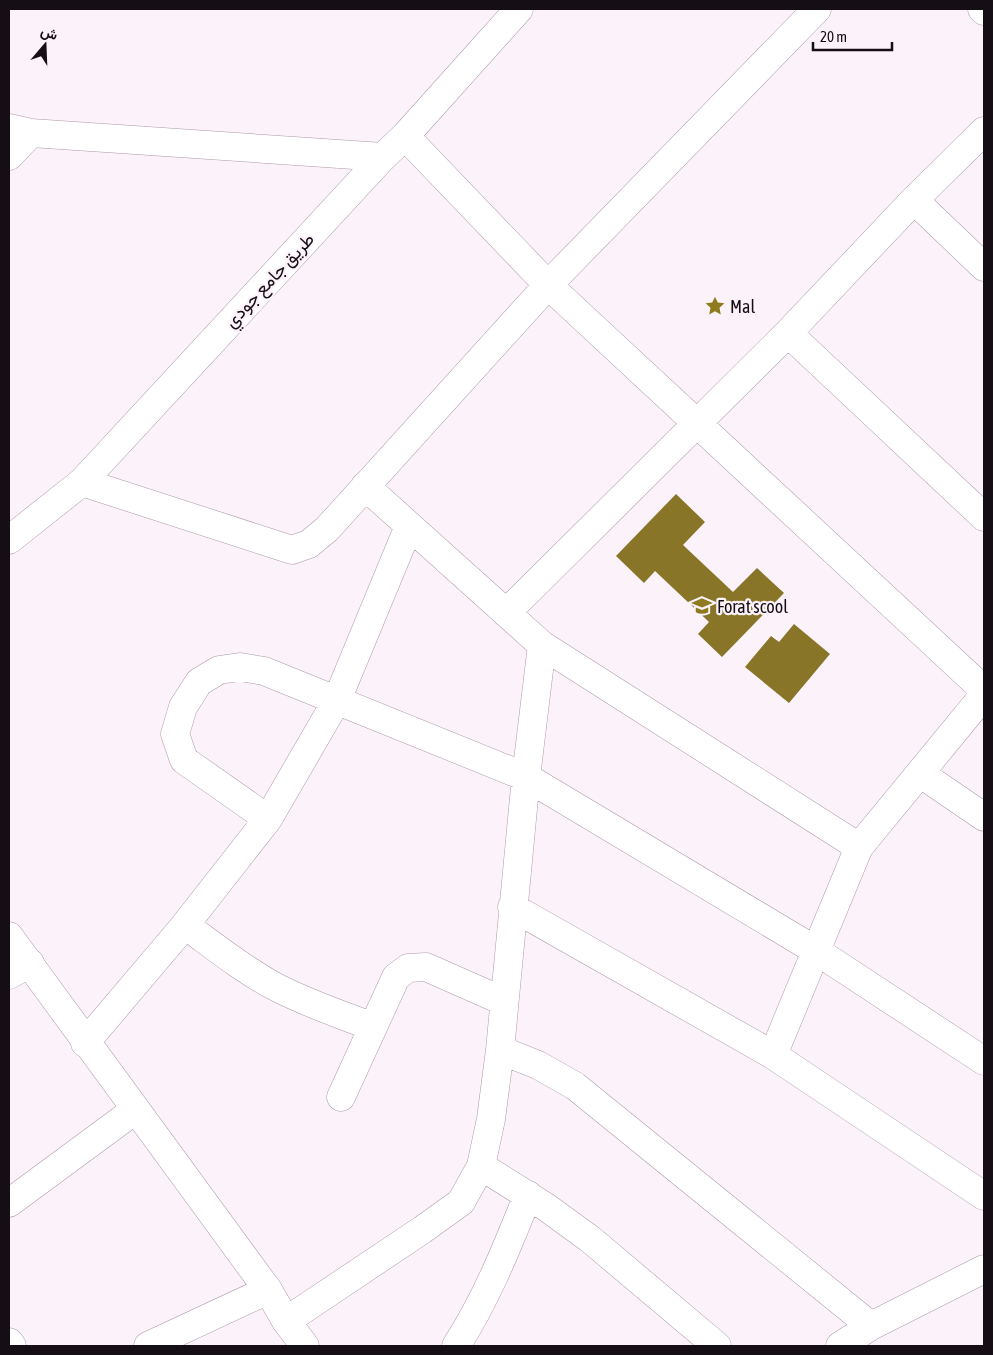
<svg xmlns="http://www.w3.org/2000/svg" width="993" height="1355" font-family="'Asap Condensed',Vazirmatn,sans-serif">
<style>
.building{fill:#887527}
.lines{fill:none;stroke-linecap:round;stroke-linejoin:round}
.minor-casing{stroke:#ae99a9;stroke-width:29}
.tertiary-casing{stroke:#ae99a9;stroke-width:29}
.secondary-casing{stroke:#ae99a9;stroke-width:29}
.minor{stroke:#fff;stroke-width:28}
.tertiary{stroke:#fff;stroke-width:28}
.secondary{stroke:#fff;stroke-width:28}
.labels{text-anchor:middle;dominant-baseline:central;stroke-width:4.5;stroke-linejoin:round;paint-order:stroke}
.street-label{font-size:18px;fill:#150e14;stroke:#fcf3fa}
.poi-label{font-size:18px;fill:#150e14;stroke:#fcf3fa;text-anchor:start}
</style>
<rect width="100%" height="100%" fill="#fcf3fa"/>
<!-- building -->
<path class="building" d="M676,494L705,522L683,545L733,592L757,568L784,593L722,657L698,634L709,622L655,571L644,583L616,556Z
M794,624L830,654L789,703L745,667L771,636L779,642Z"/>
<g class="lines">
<defs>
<path id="minor" d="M982,9L984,11
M9,128L31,133L383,157
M405,136L548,285L984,690
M9,156L31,133
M914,200L984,267
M788,333L984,517
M82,482L292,550L309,544L327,529L548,285L817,9
M365,486L542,645L859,847
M506,613L788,333L914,200L984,131
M921,774L984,817
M268,819L184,760L175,734L183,707L199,682L219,670L240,667L264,671L526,777L815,950L984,1061
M512,907L773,1055L984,1196
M185,925C214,946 242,969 274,986C306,1003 340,1014 373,1027
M9,975L30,963
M85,1043L185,925L268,819L337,700L409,526
M500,1050L538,1065L575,1086L871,1326
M773,1055L859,847L984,695
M341,1097L396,977L408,968L426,967L503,1001
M481,1166L546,1207L590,1239L717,1346
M9,1203L135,1110
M286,1321L422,1230L461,1202L481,1166L491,1119L500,1050L526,777L542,645
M9,1342L12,1346
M148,1346L268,1290
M456,1346C487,1298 507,1247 528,1195
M840,1346L871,1326L984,1269"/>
<path id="tertiary" d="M9,540L82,482L383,157L405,136L519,9"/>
<path id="secondary" d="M9,936L268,1290L286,1321L305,1346"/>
</defs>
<!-- minor casing -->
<use href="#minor" class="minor-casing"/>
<!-- tertiary casing -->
<use href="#tertiary" class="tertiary-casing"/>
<!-- secondary casing -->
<use href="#secondary" class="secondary-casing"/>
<!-- minor -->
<use href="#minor" class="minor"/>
<!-- tertiary -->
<use href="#tertiary" class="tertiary"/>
<!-- secondary -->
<use href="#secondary" class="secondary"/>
</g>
<!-- icons -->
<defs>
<symbol id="sight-bare" viewBox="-9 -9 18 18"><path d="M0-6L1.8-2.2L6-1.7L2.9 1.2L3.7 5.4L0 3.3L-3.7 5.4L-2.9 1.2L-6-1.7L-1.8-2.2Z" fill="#8f7a20" stroke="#fcf3fa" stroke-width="2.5" paint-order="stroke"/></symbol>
<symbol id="school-bare" viewBox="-9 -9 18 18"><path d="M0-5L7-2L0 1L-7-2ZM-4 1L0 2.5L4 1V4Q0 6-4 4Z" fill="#8f7a20" stroke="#fcf3fa" stroke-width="2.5" paint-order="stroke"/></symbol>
</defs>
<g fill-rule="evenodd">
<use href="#sight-bare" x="701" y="292" width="28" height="28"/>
<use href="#school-bare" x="688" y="592" width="28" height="28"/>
</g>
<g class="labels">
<!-- street labels -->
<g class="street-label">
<text transform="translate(269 280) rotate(-47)">طريق جامع جودي</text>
</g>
<!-- poi labels -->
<g class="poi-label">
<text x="730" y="306">Mal</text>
<text x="717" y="606">Forat scool</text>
</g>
</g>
<!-- border -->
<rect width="993" height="1355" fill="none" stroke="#150e14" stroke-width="20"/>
<!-- north arrow -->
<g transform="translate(45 45) rotate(19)" stroke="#fcf3fa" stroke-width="4" paint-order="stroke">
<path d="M0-4L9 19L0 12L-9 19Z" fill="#150e14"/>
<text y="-8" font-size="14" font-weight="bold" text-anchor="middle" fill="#150e14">ش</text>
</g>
<!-- scale -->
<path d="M813 42v8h79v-8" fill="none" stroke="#150e14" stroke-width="2.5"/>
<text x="820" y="42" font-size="15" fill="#150e14" stroke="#fcf3fa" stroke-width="4" paint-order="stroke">20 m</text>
</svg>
